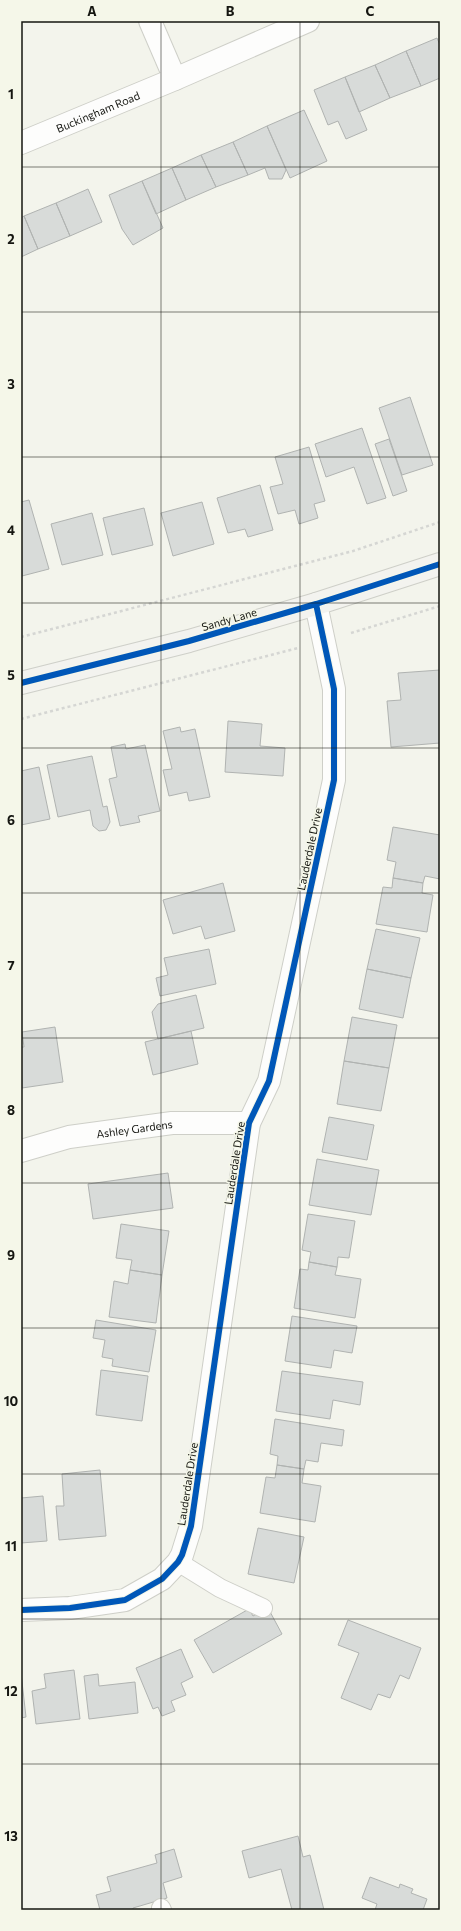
<svg xmlns="http://www.w3.org/2000/svg" width="461" height="1931" font-family="Commissioner,sans-serif">
<style>
.building{fill:#d8dbd9;stroke:#b0b3b1}
.lines{fill:none;stroke-linecap:round;stroke-linejoin:round}
.lane-casing{stroke:#cecfc8;stroke-width:20}
.street-casing{stroke:#cecfc8;stroke-width:24}
.secondary-casing{stroke:#cecfc8;stroke-width:24}
.path{stroke:#d5d6d3;stroke-width:2.5;stroke-dasharray:3 3;stroke-linecap:butt}
.lane{stroke:#fdfdfc;stroke-width:18}
.street{stroke:#fdfdfc;stroke-width:22}
.secondary{stroke:#f3f3ef;stroke-width:22}
.cycleway-casing{stroke:#f5f7e9;stroke-width:8}
.cycleway{stroke:#0057b8;stroke-width:6}
.grid{fill:none;stroke:#151611;stroke-width:1;stroke-opacity:0.55}
.labels{text-anchor:middle;dominant-baseline:central;stroke-width:3;stroke-linejoin:round;paint-order:stroke}
.street-label{font-size:11px;fill:#151611;stroke:#f5f7e9}
.neatline{fill:none;stroke:#151611;stroke-width:1.5}
.grid-label{font-size:13px;text-anchor:middle;font-weight:bold;fill:#151611}
</style>
<rect width="100%" height="100%" fill="#f3f4ec"/>
<!-- building -->
<path class="building" d="M437,38L440,45V78L421,86L406,51Z
M406,51L421,86L390,98L375,65Z
M375,65L390,98L359,112L345,77Z
M345,77L367,130L346,139L338,121L328,125L314,90Z
M304,110L327,161L290,178L267,126Z
M267,126L286,170L282,179H269L265,168L248,175L233,142Z
M233,142L248,175L216,187L201,155Z
M201,155L216,187L186,200L172,168Z
M172,168L186,200L156,214L142,181Z
M142,181L163,228L133,245L122,229L109,195Z
M88,189L102,222L70,236L56,203Z
M56,203L70,236L38,249L24,216Z
M24,216L38,249L21,257V218Z
M410,397L433,465L402,475L379,408Z
M362,428L386,498L367,504L354,467L326,477L315,444Z
M389,439L407,491L393,496L375,444Z
M309,447L325,501L314,504L318,518L299,524L295,510L278,514L270,487L283,484L275,457Z
M260,485L273,530L248,537L245,529L228,533L217,498Z
M29,500L49,569L22,576L21,502Z
M202,502L214,544L173,556L161,513Z
M144,508L153,545L112,555L103,518Z
M92,513L103,555L62,565L51,524Z
M440,670V743L391,747L387,701L401,700L398,673Z
M228,721L262,724L260,746L285,748L283,776L225,772Z
M180,727L181,732L195,729L210,797L189,801L187,792L169,796L163,770L172,769L163,731Z
M125,744L126,749L145,745L160,811L138,816L140,822L120,826L109,779L117,777L111,747Z
M92,756L103,807L107,806L110,822L106,830L99,831L93,826L90,810L58,817L47,765Z
M39,767L50,819L21,825V771Z
M393,827L440,835V879L425,876L423,883L393,878L396,862L387,860Z
M393,878L423,883L422,893L433,895L427,932L376,924L383,887L392,888Z
M223,883L235,931L205,939L201,926L173,934L163,900Z
M376,929L420,938L411,978L367,969Z
M209,949L216,984L160,996L156,978L168,975L164,958Z
M367,969L411,978L403,1018L359,1009Z
M196,995L204,1028L158,1039L152,1012L158,1004Z
M352,1017L397,1025L389,1068L344,1061Z
M55,1027L63,1082L22,1088L21,1047H24L22,1032Z
M191,1031L198,1064L153,1075L145,1042Z
M344,1061L389,1068L381,1111L337,1104Z
M329,1117L374,1125L367,1160L322,1152Z
M317,1159L379,1170L371,1215L309,1205Z
M168,1173L173,1208L93,1219L88,1184Z
M308,1214L355,1221L349,1258L338,1257L337,1267L309,1262L311,1252L302,1250Z
M121,1224L169,1231L162,1275L130,1270L132,1260L116,1258Z
M309,1262L337,1267L335,1275L361,1279L355,1318L294,1308L300,1269L308,1270Z
M130,1270L162,1275L156,1323L109,1317L114,1281L128,1284Z
M292,1316L357,1326L352,1353L334,1350L331,1368L285,1361Z
M96,1320L156,1330L149,1372L112,1366L113,1359L102,1357L105,1340L93,1338Z
M101,1370L148,1376L142,1421L96,1415Z
M282,1371L363,1382L360,1405L333,1400L330,1419L276,1411Z
M275,1419L344,1430L342,1446L321,1443L318,1462L306,1460L304,1469L277,1465L278,1456L270,1454Z
M277,1465L304,1469L302,1483L321,1486L315,1522L260,1513L266,1477L275,1478Z
M100,1470L106,1536L59,1540L56,1506H64L62,1474Z
M43,1496L47,1541L21,1543V1498Z
M258,1528L304,1537L294,1583L248,1574Z
M268,1608L282,1634L213,1673L194,1640L249,1609L253,1616Z
M348,1620L421,1648L409,1679L400,1675L390,1698L378,1694L371,1710L341,1698L359,1653L338,1645Z
M181,1649L193,1677L181,1683L186,1695L171,1701L175,1711L162,1716L158,1707L153,1709L136,1668Z
M74,1670L80,1719L36,1724L32,1691L46,1688L44,1674Z
M21,1673L26,1717L21,1718Z
M98,1674L99,1686L135,1682L138,1713L89,1719L84,1676Z
M298,1836L303,1857L310,1855L324,1910H292L281,1869L249,1878L242,1851Z
M174,1849L182,1877L163,1883L167,1898L133,1908V1910H100L96,1895L111,1891L107,1877L157,1863L155,1855Z
M370,1877L399,1888L400,1884L413,1889L411,1893L427,1899L423,1910H375L377,1904L362,1898Z"/>
<g class="lines">
<defs>
<path id="lane" d="M178,1562L220,1588L263,1608
M161,1908L162,1910"/>
<g id="street">
<path d="M150,21L175,79"/>
<path id="s1" d="M21,143L175,79L308,21"/>
<path id="s2" d="M21,1151L69,1137L172,1123H249"/>
<path d="M21,1610L70,1608L125,1600L162,1579L178,1562L182,1555L191,1526L249,1123L269,1081L334,780V689L316,604"/>
</g>
<path id="secondary" d="M21,683L189,641L316,604L440,564"/>
</defs>
<!-- lane casing -->
<use href="#lane" class="lane-casing"/>
<!-- street casing -->
<use href="#street" class="street-casing"/>
<!-- secondary casing -->
<use href="#secondary" class="secondary-casing"/>
<!-- path -->
<path class="path" d="M351,633L440,606
M21,637L353,551L440,522
M21,719L298,648"/>
<!-- lane -->
<use href="#lane" class="lane"/>
<!-- street -->
<use href="#street" class="street"/>
<!-- secondary -->
<use href="#secondary" class="secondary"/>
<defs>
<path id="cycleway" d="M21,683L189,641L316,604L440,564
M21,1610L70,1608L125,1600L162,1579L178,1562L182,1555L191,1526L249,1123L269,1081L334,780V689L316,604"/>
</defs>
<!-- cycleway casing -->
<use href="#cycleway" class="cycleway-casing"/>
<!-- cycleway -->
<use href="#cycleway" class="cycleway"/>
</g>
<!-- grid -->
<path class="grid" d="M161,21V1910M300,21V1910M21,167H440M21,312H440M21,457H440M21,603H440M21,748H440M21,893H440M21,1038H440M21,1183H440M21,1328H440M21,1474H440M21,1619H440M21,1764H440"/>
<g class="labels">
<!-- street labels -->
<g class="street-label">
<text stroke="none"><textPath href="#s1" startOffset="83">Buckingham Road</textPath></text>
<text transform="translate(229 619) rotate(-16)">Sandy Lane</text>
<text transform="translate(309 849) rotate(-78)">Lauderdale Drive</text>
<text stroke="none"><textPath href="#s2" startOffset="116">Ashley Gardens</textPath></text>
<text transform="translate(234 1163) rotate(-81)">Lauderdale Drive</text>
<text transform="translate(187 1484) rotate(-81)">Lauderdale Drive</text>
</g>
</g>
<!-- border -->
<rect width="461" height="1931" fill="none" stroke="#f5f7e9" stroke-width="44"/>
<rect x="22" y="22" width="417" height="1887" class="neatline"/>
<g class="grid-label">
<text x="92" y="16">A</text>
<text x="230" y="16">B</text>
<text x="370" y="16">C</text>
<text x="11" y="99">1</text>
<text x="11" y="244">2</text>
<text x="11" y="389">3</text>
<text x="11" y="535">4</text>
<text x="11" y="680">5</text>
<text x="11" y="825">6</text>
<text x="11" y="970">7</text>
<text x="11" y="1115">8</text>
<text x="11" y="1260">9</text>
<text x="11" y="1406">10</text>
<text x="11" y="1551">11</text>
<text x="11" y="1696">12</text>
<text x="11" y="1841">13</text>
</g>
</svg>
